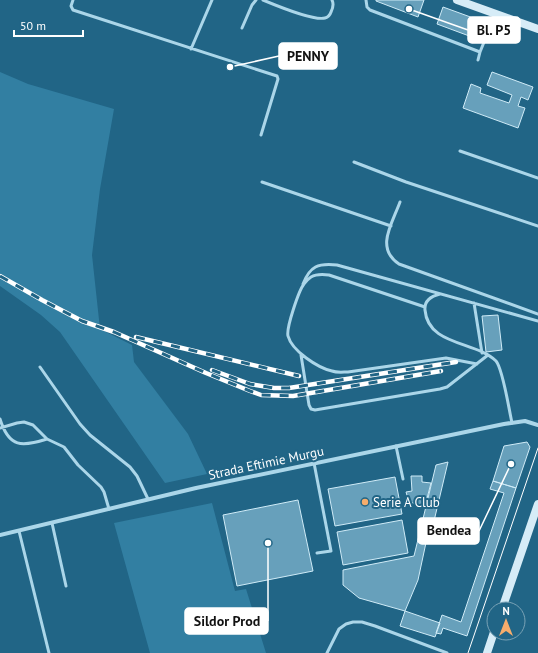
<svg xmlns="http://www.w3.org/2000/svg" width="538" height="653" font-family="'PT Sans',sans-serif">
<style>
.green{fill:#327fa2}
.building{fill:#67a0bb;stroke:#cfebf7}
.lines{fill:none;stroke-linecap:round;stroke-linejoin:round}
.lane{stroke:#abd6e9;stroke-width:3}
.street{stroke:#abd6e9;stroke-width:4}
.secondary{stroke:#d6ecf7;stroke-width:8}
.tram{stroke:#fff;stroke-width:1}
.rail-casing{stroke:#fff;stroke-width:4.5}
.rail{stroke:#216586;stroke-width:3;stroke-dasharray:9;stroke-linecap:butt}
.poi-dot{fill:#f6ad6c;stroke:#216586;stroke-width:1.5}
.labels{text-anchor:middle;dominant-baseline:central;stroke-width:4;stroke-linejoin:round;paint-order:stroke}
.street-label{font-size:13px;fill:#fff;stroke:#216586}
.poi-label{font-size:13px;fill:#fff;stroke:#216586;text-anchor:start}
.leader{fill:none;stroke:#fff;stroke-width:1.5}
.callout-dot{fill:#fff;stroke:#216586;stroke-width:1.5}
.callout{fill:#fff;stroke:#fff;stroke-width:1.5}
.callout-label{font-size:14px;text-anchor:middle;font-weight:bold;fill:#111}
</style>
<rect width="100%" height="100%" fill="#216586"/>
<!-- green -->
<path class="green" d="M0,72L28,84L114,109L100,189L92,255L100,329L132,345L134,362L188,434L207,474L165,483L60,332L41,315L0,286Z
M212,503L235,591L246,589L266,653H150L114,523Z"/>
<!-- building -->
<path class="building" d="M376,0H424L418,17L376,1Z
M443,7L487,23L480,40L437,24Z
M492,72L533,87L528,100L521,97L518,106L525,108L518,128L463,108L471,84L481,88L480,93L509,103L512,95L487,85Z
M498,315L502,350L486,352L482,316Z
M527,442L530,447L516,488L493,481L504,446Z
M448,462L430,538H427L418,580L405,611L359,598L343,585V570L414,556L436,465Z
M411,476H422V482L431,483L425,506L409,502L406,492L412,491Z
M395,477L402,514L335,526L328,489Z
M493,481L516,488L467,636L443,628L441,634L436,633L442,615L461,622L504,493L490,489Z
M298,500L313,571L237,586L223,515Z
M402,520L408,553L343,565L337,532Z
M405,611L440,623L435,637L400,626Z"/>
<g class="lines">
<!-- lane -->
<path class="lane" d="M73,0L71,6L73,10L277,76L278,79L261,135
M263,0C275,5 314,21 325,18C329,17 330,15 331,12C333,8 334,4 332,0
M366,0L367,7L370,10L480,52L495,15
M242,28L252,5L256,0
M191,49L212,0
M478,60L480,52
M460,151L538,178
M354,162L406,182L538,226
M262,182L391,226
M400,202C392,224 375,248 399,264L538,314
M303,284C310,266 318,263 337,265L538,321
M440,294C432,296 424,300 425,310C428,346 476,341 496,361C503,369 509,410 512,423
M474,303L482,353
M425,307L329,275C322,274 316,274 311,277C308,279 306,281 304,284C299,290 286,328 288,336C292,351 318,368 332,371C337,373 343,372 348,372L446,358L477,364
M301,355L309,405L311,409L315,410L440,389L447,387L488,355
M40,367L80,424L90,435L130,467L137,476L148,499
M0,419C9,448 22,447 47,439
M0,428L17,423L24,422L33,425L47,439L64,447L78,465L101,487L104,492L109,509
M396,446L403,479
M314,463L331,551L317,553
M52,523L66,586
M19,531L49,653
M327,653L339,629L346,624L353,622H362L375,626L447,653"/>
<!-- street -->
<path class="street" d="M0,535L196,488L504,424L525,421L538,425"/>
<!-- secondary -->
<path class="secondary" d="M457,0L538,29
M502,609L538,504
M487,653L494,632"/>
<!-- tram -->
<path class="tram" d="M468,653L538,448"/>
<defs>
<path id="rail" d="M0,276L42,300L82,321L114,332L206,373L250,391L261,395L293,396L441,371
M136,337L299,376
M212,370L250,384L274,388H289L456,362"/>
</defs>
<!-- rail casing -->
<use href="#rail" class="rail-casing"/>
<!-- rail -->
<use href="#rail" class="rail"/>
</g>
<!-- markers -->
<circle class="poi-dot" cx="365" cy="502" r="4"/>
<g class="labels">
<!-- street labels -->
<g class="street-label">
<text transform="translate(266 463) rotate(-12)">Strada Eftimie Murgu</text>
</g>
<!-- poi labels -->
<g class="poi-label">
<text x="373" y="502">Serie A Club</text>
</g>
</g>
<!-- callouts -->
<path class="leader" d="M409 9L468 30M230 67L279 56M511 464L479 531M268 543L268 621"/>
<g class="callout-dot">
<circle cx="409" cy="9" r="4"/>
<circle cx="230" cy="67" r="4"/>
<circle cx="511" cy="464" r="4"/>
<circle cx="268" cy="543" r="4"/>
</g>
<g class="callout">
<rect x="468" y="17" width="52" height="26" rx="4"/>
<rect x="279" y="43" width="58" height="26" rx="4"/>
<rect x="418" y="518" width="61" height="26" rx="4"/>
<rect x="185" y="608" width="83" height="26" rx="4"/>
</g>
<g class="callout-label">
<text x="494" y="35">Bl. P5</text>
<text x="308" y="61">PENNY</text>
<text x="449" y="535">Bendea</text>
<text x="227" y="626">Sildor Prod</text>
</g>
<!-- north arrow -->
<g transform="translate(506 621)"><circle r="19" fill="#216586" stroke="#7aa3b6"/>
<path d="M0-3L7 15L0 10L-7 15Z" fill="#f6ad6c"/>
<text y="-6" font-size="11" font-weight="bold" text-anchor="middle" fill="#ffffff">N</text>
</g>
<!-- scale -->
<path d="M14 30v6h69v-6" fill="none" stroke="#ffffff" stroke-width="2"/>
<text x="20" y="30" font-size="12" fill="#ffffff" stroke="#216586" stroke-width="3" paint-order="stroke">50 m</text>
</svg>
